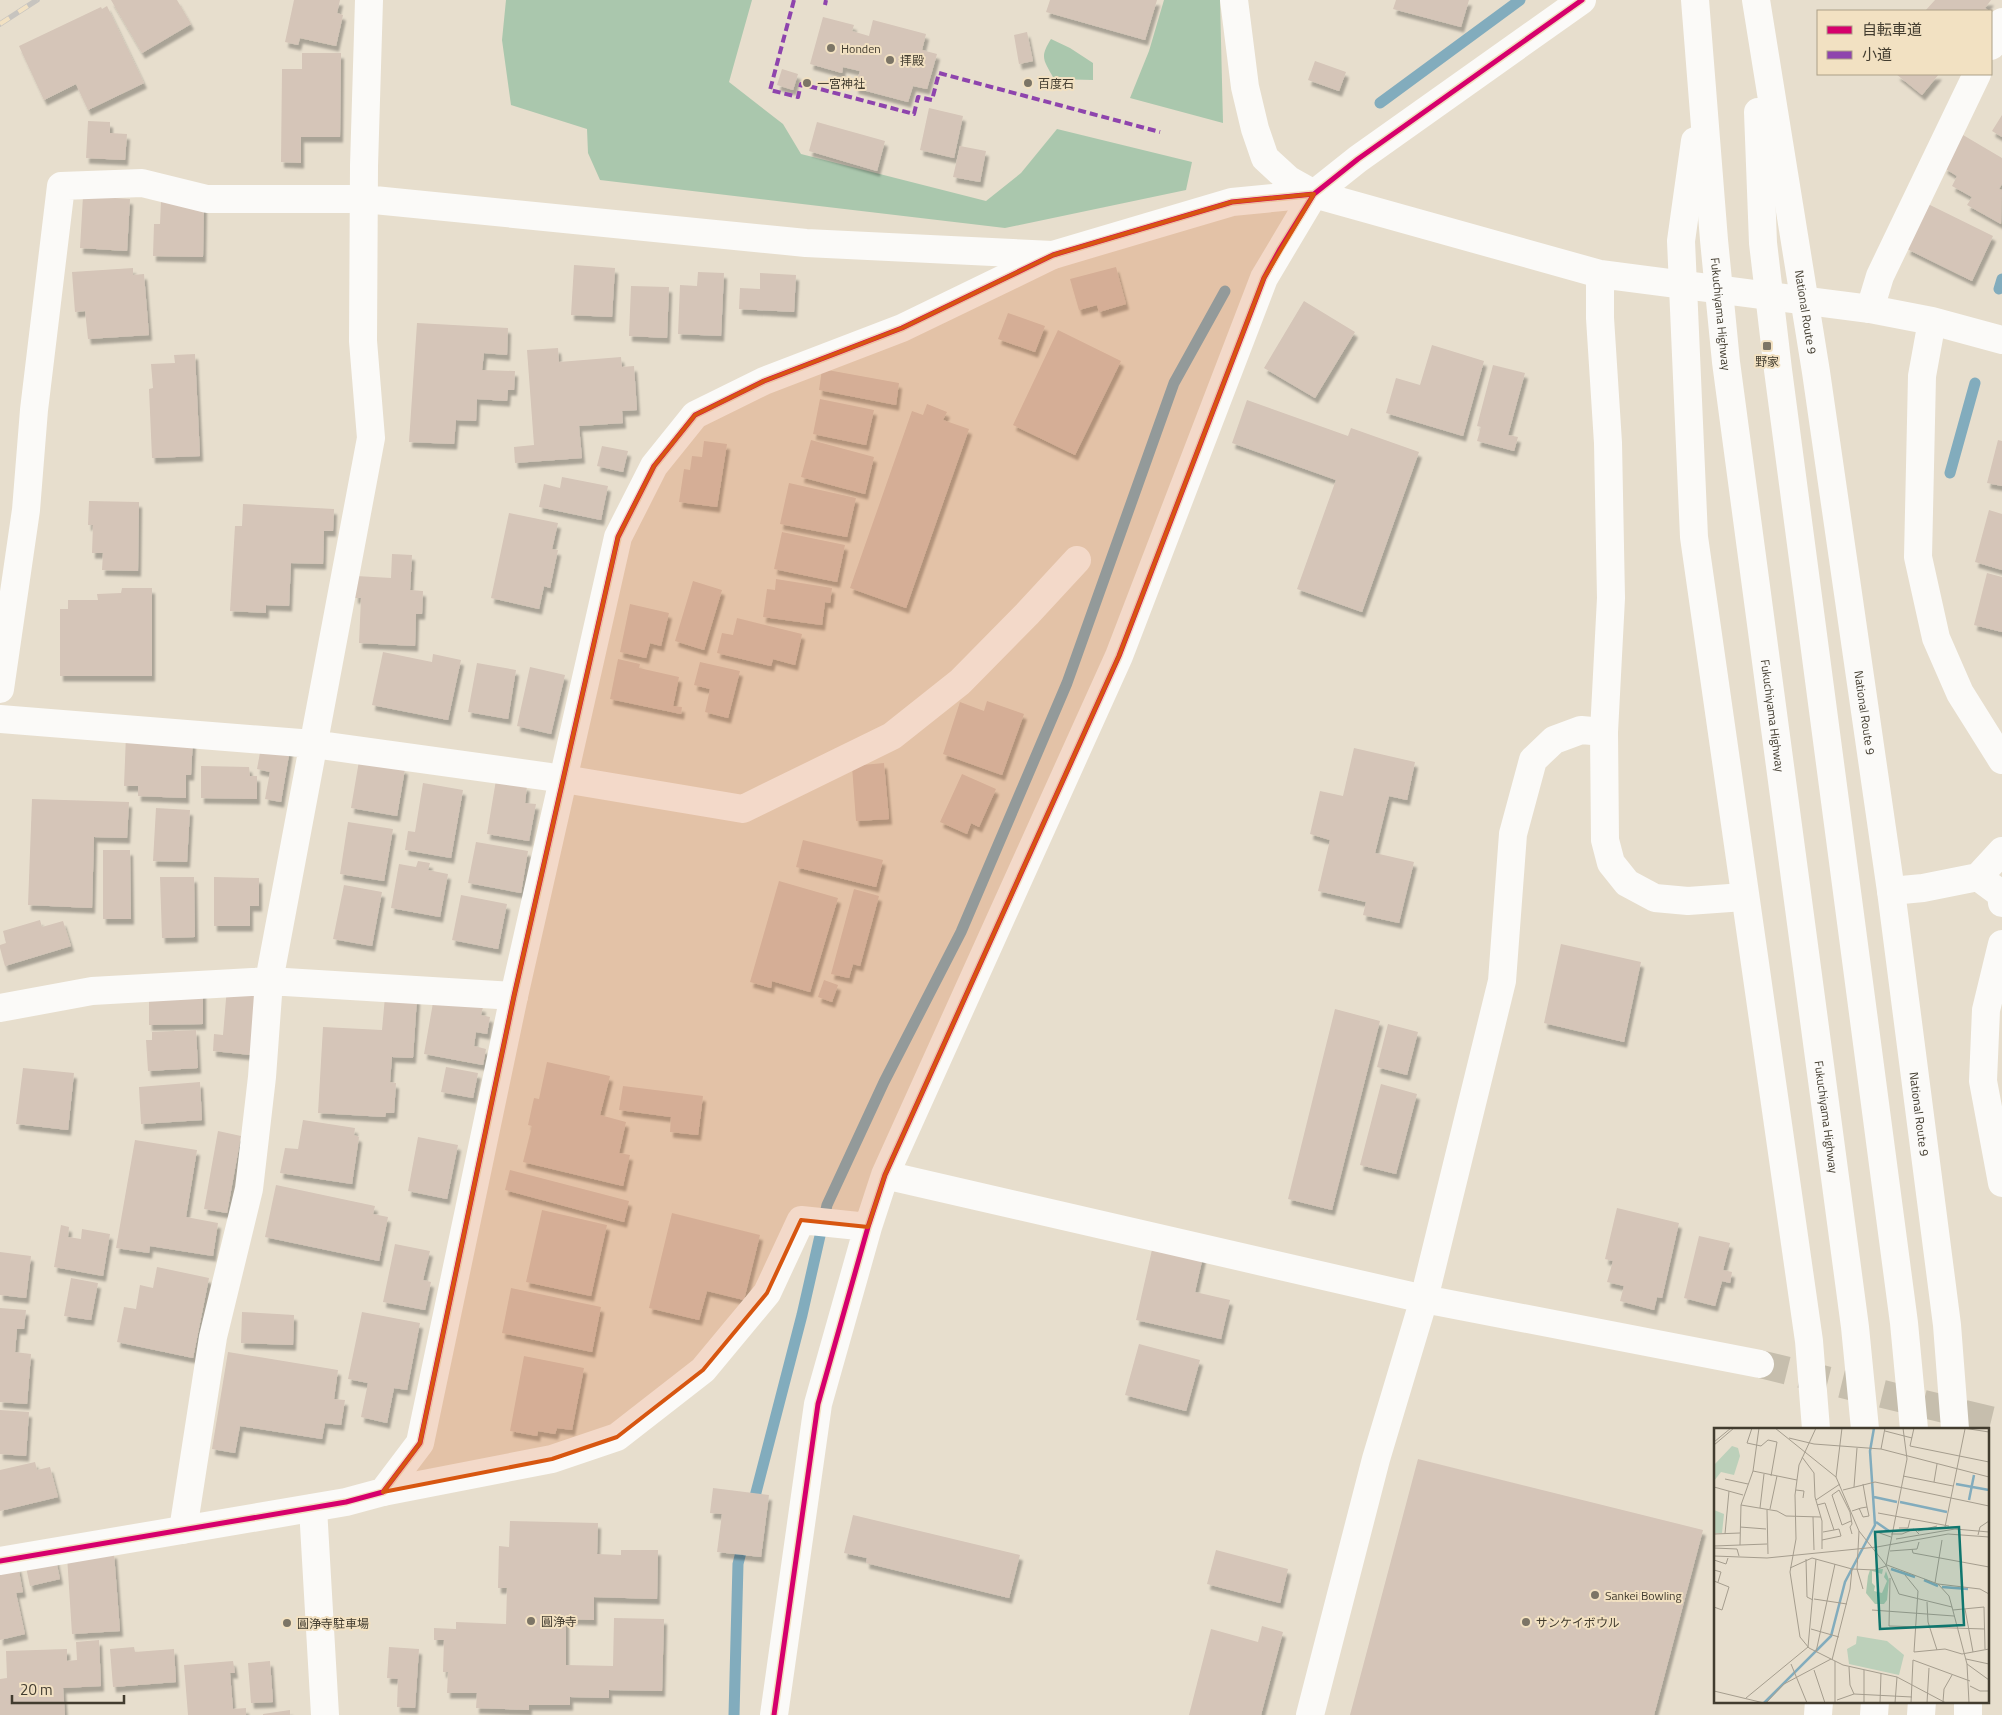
<svg xmlns="http://www.w3.org/2000/svg" width="2002" height="1715" font-family="'Titillium Web','Noto Sans JP',sans-serif">
<style>
.forest{fill:#aac7ad}
.lines{fill:none;stroke-linecap:round;stroke-linejoin:round}
.stream{stroke:#82acbd;stroke-width:11}
.building{fill:#d5c5b8;filter:url(#shadow)}
.street-tunnel{stroke:#c6bead;stroke-width:28;stroke-dasharray:28 14;stroke-linecap:butt}
.street{stroke:#fbfaf8;stroke-width:28}
.secondary{stroke:#fbfaf8;stroke-width:28}
.highway{stroke:#fbfaf8;stroke-width:28}
.rail-casing{stroke:#c7c4bf;stroke-width:5.5}
.rail{stroke:#f2e1c2;stroke-width:4;stroke-dasharray:11;stroke-linecap:butt}
.quiet{stroke:#8e44ad;stroke-width:4;stroke-dasharray:8 4;stroke-linecap:butt}
.cycleway-casing{stroke:#f2e1c2;stroke-width:8}
.cycleway{stroke:#d6006c;stroke-width:5}
.marked{fill:#d75610;fill-opacity:0.2;stroke:#d75610;stroke-width:4;stroke-linejoin:round}
.poi-dot{fill:#7c7566;stroke:#f2e1c2;stroke-width:2}
.labels{text-anchor:middle;dominant-baseline:central;stroke-width:4;stroke-linejoin:round;paint-order:stroke}
.poi-label{font-size:12px;fill:#423c2f;stroke:#f2e1c2;text-anchor:start}
.street-label{font-size:12px;fill:#423c2f;stroke:#f2e1c2}
.inset-river{fill:none;stroke:#82acbd;stroke-width:2.5}
.inset-road{fill:none;stroke:#a59d8e;stroke-width:1}
.view{fill:#0f766e;fill-opacity:0.15;stroke:#0f766e;stroke-width:2.5}
.inset-edge{fill:none;stroke:#423c2f;stroke-width:2.5}
</style>
<defs>
<filter id="shadow"><feDropShadow dx="3" dy="5.5" stdDeviation="1" flood-color="#0004"/></filter>
</defs>
<rect width="100%" height="100%" fill="#e7decd"/>
<!-- forest -->
<path class="forest" d="M506,0H752L729,82L783,124L801,154L986,201L1021,173L1057,129L1192,162L1186,190L1005,228L600,180L588,153L587,129L511,105L502,40Z
M1164,0H1220L1223,123L1130,98L1149,51Z
M1051,39L1070,48L1093,63V80L1054,79C1044,60 1039,58 1051,39Z"/>
<g class="lines">
<!-- stream -->
<path class="stream" d="M1380,103L1520,0
M1999,289L2002,279
M1950,473L1975,383
M752,1508L802,1315L827,1205L884,1082L961,932L1067,683L1174,383L1225,291
M734,1715L738,1564L744,1540"/>
</g>
<!-- building -->
<path class="building" d="M111,0H177L191,24L142,53Z
M294,0H340L337,13L343,15L336,46L300,38L298,45L285,42Z
M1050,0H1157L1145,40L1046,12Z
M1396,0H1469L1461,27L1393,9Z
M1935,0H1991L1985,8L1989,11H1925Z
M107,6L144,83L88,110L76,84L44,100L19,46L101,7L102,9Z
M823,17L854,25L852,31L869,36L873,20L926,34L922,50L937,54L927,89L913,86L908,102L855,88L860,71L843,67L842,73L810,64Z
M1027,32L1033,61L1019,64L1014,35Z
M302,53H341L340,137H301V163L281,162L282,69H302Z
M1315,61L1346,72L1339,91L1308,80Z
M782,69L798,74L793,90L777,85Z
M1896,74H1939L1922,95Z
M929,108L963,116L954,158L920,150Z
M2002,115V137L1992,131Z
M88,121L110,122V133L127,134L125,160L86,158Z
M817,122L885,141L877,171L809,151Z
M1963,135L2002,158V184L1999,189L2002,190L2001,224L1967,205L1972,197L1952,186L1957,176L1944,168Z
M960,146L986,151L980,182L953,177Z
M83,196L130,199L127,251L80,248Z
M161,201H204L203,257L153,256L154,224H160Z
M1928,204L1993,236L1972,281L1907,249Z
M574,265L615,268L612,317L571,315Z
M1116,267L1126,304L1099,312L1097,305L1079,310L1070,279Z
M133,268V275L144,274L149,335L88,339L85,311L75,312L72,272Z
M698,272L724,273L721,336L678,334L680,285L697,286Z
M760,273L796,275L794,312L739,309L740,288L760,289Z
M631,286L669,287L667,338L629,336Z
M1304,301L1355,332L1315,398L1264,368Z
M1008,313L1045,326L1035,352L998,339Z
M417,323L508,328L507,355L484,353L482,370L515,371L514,390H508L507,401L477,399L476,421L456,420L454,444L409,442Z
M1058,330L1121,361L1075,455L1013,425Z
M1432,345L1484,361L1463,436L1386,413L1396,378L1420,385Z
M558,348L559,362L621,357L622,367L634,366L637,410L622,411L623,423L579,426L582,458L515,463L514,447L534,445L527,350Z
M195,354L200,456L152,458L149,389L153,388L151,364L175,363L174,355Z
M1493,365L1525,373L1508,435L1518,437L1514,451L1477,441L1481,427L1477,426Z
M822,369L899,383L896,405L819,390Z
M820,399L874,410L866,445L813,434Z
M1247,400L1348,436L1351,428L1419,452L1362,612L1297,589L1336,480L1232,443Z
M927,404L947,412L943,420L969,429L906,608L850,588L912,411L923,415Z
M811,440L874,457L865,494L801,477Z
M1998,440L2002,441V486L1987,483Z
M704,441L727,444L717,507L679,502L684,469L690,470L692,456L702,457Z
M602,446L628,451L623,472L597,466Z
M562,477L608,486L601,520L539,507L544,484L560,488Z
M789,483L856,498L847,537L780,524Z
M89,501L139,502L138,571L102,570L103,553H92L93,525H88Z
M243,504L334,509L333,531H324L323,564L291,563L289,606L266,605V613L230,611L235,526H242Z
M1989,510L2002,514V570L1975,562Z
M509,513L558,523L552,549L558,550L550,588L544,586L539,609L491,598Z
M782,532L845,545L837,582L774,569Z
M392,554L412,555L410,590L423,591L422,614H416L415,646L359,643L361,598H355L356,576L391,578Z
M1987,573L2002,577V632L1974,625Z
M776,579L832,588L830,603L825,602L822,625L763,617L767,589L775,590Z
M693,581L722,590L704,650L675,641Z
M122,588H152V676H60V609H68V600H98L97,594L121,593Z
M630,604L669,613L661,646L650,643L646,658L620,652Z
M737,618L802,634L795,665L773,659L771,666L717,653L722,633L733,635Z
M383,652L432,662L433,654L461,660L448,720L372,705Z
M618,659L640,664L639,668L679,677L673,706L682,707L681,714L610,699Z
M700,662L740,671L728,718L705,712L710,689L694,685Z
M477,663L516,670L508,719L468,712Z
M530,667L565,675L551,734L517,726Z
M987,701L1024,714L1002,775L943,754L960,702L984,711Z
M264,731L292,737L281,802L265,799L270,772L257,769Z
M126,735L193,738L191,775H186V798L138,796V786H124Z
M1354,748L1415,762L1407,800L1389,796L1375,853L1414,862L1399,923L1363,915L1366,902L1318,891L1330,840L1310,834L1320,791L1343,796Z
M360,755L405,769L397,816L351,808Z
M884,763L889,819L856,821L852,766Z
M201,766L249,767L250,776H257V799L201,798Z
M962,774L996,789L979,827L971,823L967,834L940,822Z
M496,780L527,786L525,803L536,804L529,841L487,834Z
M423,783L463,790L451,858L405,850L408,831L415,832Z
M32,799L129,802L127,838L94,837L92,908L28,905Z
M156,808L190,810L187,862L153,861Z
M348,822L393,829L384,881L340,874Z
M803,840L883,860L876,887L796,867Z
M476,842L528,851L521,893L468,883Z
M103,850H130L131,919H103Z
M418,861L430,863L428,870L448,874L440,917L391,908L399,864L416,867Z
M160,877H194L195,937L162,938Z
M214,877L259,878V906H250V926H214Z
M779,881L838,898L810,992L772,981L771,988L750,982Z
M344,885L382,892L372,946L333,939Z
M854,889L879,896L860,966L853,964L849,978L831,974Z
M461,895L507,904L498,949L452,940Z
M40,920L42,927L63,921L71,946L5,966L0,948V945L6,943L3,931Z
M1561,944L1641,962L1624,1042L1544,1023Z
M824,980L838,985L832,1002L818,997Z
M227,987L257,989L251,1055L213,1051L214,1034L223,1035Z
M149,989H203V1024L149,1025Z
M385,997L417,998L413,1058L392,1057L390,1082L396,1083L394,1113H386L385,1117L318,1113L323,1027L382,1030Z
M434,997L483,1007L481,1015L490,1017L487,1034L476,1032L474,1046L486,1049L483,1065L424,1054Z
M1335,1009L1380,1021L1332,1210L1288,1199Z
M1388,1024L1418,1032L1407,1075L1377,1067Z
M196,1030L198,1068L148,1071L146,1040H152V1032Z
M547,1062L610,1076L600,1115L626,1122L619,1153L630,1155L623,1186L523,1162L532,1126L528,1125L534,1098L539,1099Z
M446,1067L478,1073L473,1098L441,1092Z
M23,1068L74,1073L68,1130L16,1124Z
M200,1082L202,1120L141,1124L139,1087Z
M1381,1084L1417,1094L1396,1174L1360,1165Z
M623,1086L703,1096L698,1135L670,1132L671,1117L619,1110Z
M303,1120L355,1128L354,1135L359,1137L352,1184L280,1173L285,1148L298,1149Z
M218,1131L241,1136L227,1213L204,1209Z
M418,1137L458,1145L447,1199L408,1191Z
M135,1140L197,1150L186,1217L218,1223L213,1256L150,1246L149,1253L116,1248Z
M510,1170L629,1201L624,1222L505,1190Z
M276,1185L375,1206L373,1214L388,1217L379,1261L265,1237Z
M1617,1208L1679,1223L1662,1298L1657,1297L1654,1310L1620,1301L1624,1286L1607,1282L1613,1261L1605,1259Z
M542,1210L607,1225L591,1296L526,1282Z
M672,1213L760,1235L744,1300L707,1291L699,1320L649,1308Z
M61,1225L69,1227L68,1237L81,1239L82,1229L110,1234L103,1276L54,1267Z
M1699,1236L1730,1243L1723,1270L1732,1272L1730,1283L1722,1281L1715,1306L1684,1298Z
M1154,1241L1204,1252L1195,1292L1230,1300L1221,1339L1136,1320Z
M395,1244L430,1251L423,1280L431,1282L425,1310L383,1302Z
M0,1252L31,1256L26,1298L0,1295Z
M157,1267L209,1278L193,1358L117,1342L124,1307L136,1309L140,1285L153,1288Z
M71,1278L98,1283L91,1320L64,1316Z
M511,1288L601,1307L592,1352L502,1333Z
M0,1308L26,1310L24,1329H17L15,1352L31,1354L27,1404L0,1402Z
M242,1312L294,1315L293,1345L241,1343Z
M362,1312L420,1323L407,1390L394,1388L387,1423L361,1417L368,1383L348,1379Z
M1139,1344L1200,1360L1186,1411L1125,1395Z
M228,1352L338,1370L334,1399L345,1400L341,1425L325,1423L322,1439L240,1426L235,1453L212,1449Z
M524,1356L584,1368L572,1430L557,1428L555,1434L538,1431L537,1436L510,1431Z
M0,1410L29,1412L26,1456L0,1454Z
M1418,1459L1703,1530L1654,1715H1350Z
M35,1462L37,1470L50,1467L58,1497L0,1511V1470Z
M713,1488L769,1495L761,1557L717,1552L722,1514L710,1513Z
M853,1515L1020,1555L1009,1598L866,1563L867,1558L844,1553Z
M510,1521L598,1523L597,1554L621,1555V1550H658L657,1599L594,1597V1620L566,1619V1665L613,1666L614,1618L664,1619L662,1691L609,1690V1698L570,1697V1705H529V1710L476,1708L477,1693H447L448,1672H443L444,1640H434V1628L456,1629V1622L506,1624L507,1588H498L499,1546L509,1547Z
M1216,1550L1288,1569L1280,1603L1207,1584Z
M114,1553L120,1631L72,1634L67,1556Z
M55,1555L60,1579L30,1586L25,1562Z
M18,1566L23,1592L16,1593L25,1634L0,1640V1570Z
M1262,1626L1283,1632L1261,1715H1189L1211,1629L1258,1642Z
M99,1640L101,1686L63,1688L65,1715H0V1679L7,1678L6,1651L67,1649V1661L77,1660L76,1642Z
M134,1647L135,1652L174,1649L176,1682L113,1687L110,1649Z
M389,1647L419,1649L415,1708L397,1707L398,1679L387,1678Z
M233,1661L235,1673H230L233,1709L246,1708V1715H188L184,1665Z
M270,1661L273,1702L251,1703L248,1663Z
M290,1710V1715H263V1714Z"/>
<g class="lines">
<!-- street-tunnel -->
<path class="street-tunnel" d="M1760,1364L2002,1423"/>
<!-- street -->
<path class="street" d="M1991,46L2002,22
M1870,309L1880,276L1977,74
M0,689L26,510L34,410L61,186L142,183L207,199H364L806,243L1053,255
M0,719L313,744L564,779L743,809L892,736L960,682L1027,614L1077,560
M1978,877L2001,894L2002,903
M2002,944L1986,1010L1983,1081L2002,1183
M0,1008L92,991L269,981L514,996
M885,1175L1424,1299L1760,1364
M383,1492L552,1459L617,1437L703,1370L767,1293L801,1220L868,1227
M313,1508L325,1715
M183,1530L213,1337L249,1189L262,1077L269,981L371,438L363,341L364,166L369,0
M774,1715L818,1404L868,1227L885,1175L1119,656L1264,278L1314,194L1289,180L1265,158L1255,129L1245,87L1234,0
M1310,1715L1376,1459L1424,1299L1502,981L1513,834L1533,760L1554,740L1581,730L1604,732"/>
<!-- secondary -->
<path class="secondary" d="M1314,194L1358,159L1582,0
M1600,274V318L1608,443L1611,598L1604,732L1605,840L1611,863L1627,883L1655,898L1688,901L1744,897
M1932,321L1922,376L1918,557L1936,638L1960,693L2002,760
M1891,891L1923,888L1978,877L2002,851
M0,1561L346,1502L383,1492L420,1443L514,996L618,537L654,466L695,415L764,381L902,328L1053,255L1232,202L1314,194L1600,274L1870,309L1932,321L2002,340"/>
<!-- highway -->
<g class="highway">
<path id="s1" d="M1695,0L1714,240L1726,362L1855,1327L1865,1429"/>
<path id="s2" d="M1756,0L1816,372L1891,891L1947,1325L1955,1429"/>
<path d="M1758,112L1763,243L1778,370L1904,1323L1914,1429"/>
<path d="M1695,141L1681,241L1694,537L1809,1341L1816,1429"/>
<path d="M1818,1715L1819,1701"/>
<path d="M1874,1715L1875,1701"/>
<path d="M1921,1715L1922,1701"/>
<path d="M1968,1715V1701"/>
</g>
<defs>
<path id="rail" d="M0,24L37,0"/>
</defs>
<!-- rail casing -->
<use href="#rail" class="rail-casing"/>
<!-- rail -->
<use href="#rail" class="rail"/>
<!-- quiet -->
<path class="quiet" d="M794,0L770,90L798,97L801,84L914,114L918,97L932,100L939,73L1160,132
M825,5L826,0"/>
<defs>
<path id="cycleway" d="M0,1561L346,1502L383,1492L420,1443L514,996L618,537L654,466L695,415L764,381L902,328L1053,255L1232,202L1314,194
M774,1715L818,1404L868,1227L885,1175L1119,656L1264,278L1280,249L1314,194L1358,159L1582,0"/>
</defs>
<!-- cycleway casing -->
<use href="#cycleway" class="cycleway-casing"/>
<!-- cycleway -->
<use href="#cycleway" class="cycleway"/>
</g>
<!-- marked area -->
<path class="marked" d="M1314,194L1264,278L1119,656L885,1175L868,1227L801,1220L767,1293L703,1370L617,1437L552,1459L383,1492L420,1443L514,996L618,537L654,466L695,415L764,381L902,328L1053,255L1232,202Z"/>
<!-- markers -->
<g class="poi-dot">
<circle cx="831" cy="48" r="5"/>
<circle cx="890" cy="60" r="5"/>
<circle cx="807" cy="83" r="5"/>
<circle cx="1028" cy="83" r="5"/>
<rect x="1762" y="341" width="10" height="10" rx="2.5"/>
<circle cx="1595" cy="1595" r="5"/>
<circle cx="531" cy="1621" r="5"/>
<circle cx="1526" cy="1622" r="5"/>
<circle cx="287" cy="1623" r="5"/>
</g>
<g class="labels">
<!-- poi labels -->
<g class="poi-label">
<text x="841" y="48">Honden</text>
<text x="900" y="60">拝殿</text>
<text x="817" y="83">一宮神社</text>
<text x="1038" y="83">百度石</text>
<text x="1767" y="361" text-anchor="middle">野家</text>
<text x="1605" y="1595">Sankei Bowling</text>
<text x="541" y="1621">圓浄寺</text>
<text x="1536" y="1622">サンケイボウル</text>
<text x="297" y="1623">圓浄寺駐車場</text>
</g>
<!-- street labels -->
<g class="street-label">
<text stroke="none"><textPath href="#s2" startOffset="316">National Route 9</textPath></text>
<text stroke="none"><textPath href="#s1" startOffset="315">Fukuchiyama Highway</textPath></text>
<text stroke="none"><textPath href="#s2" startOffset="721">National Route 9</textPath></text>
<text stroke="none"><textPath href="#s1" startOffset="720">Fukuchiyama Highway</textPath></text>
<text stroke="none"><textPath href="#s2" startOffset="1126">National Route 9</textPath></text>
<text stroke="none"><textPath href="#s1" startOffset="1125">Fukuchiyama Highway</textPath></text>
</g>
</g>
<!-- overview -->
<g transform="translate(1714 1428)">
<rect width="275" height="275" fill="#e7decd"/>
<path d="M18,18L24,20L26,28L20,47L7,44L0,53V37ZM0,82L10,86L8,105H0ZM143,208L173,213L190,227L185,247L135,236L133,221L142,216Z" fill="#bcd0ba"/>
<path d="M169,141L168,146L158,143V155L161,158L160,163L168,165L173,153L170,149L172,143L175,152L173,172L170,176H161L152,165L154,148L156,142Z" fill="#aac7ad"/>
<path class="inset-river" d="M242,56L275,62M160,69L183,74M255,72L260,47M186,74L233,84M162,94L175,103M177,141L201,149M210,152L224,158M228,159L254,161M50,275L117,208L131,154L161,97L156,23L160,0"/>
<path class="inset-road" d="M38,0L33,15L47,18L54,12L63,14L57,48M61,0L122,49M102,0L85,37L81,67L82,111L76,144L86,209L95,220L129,237L183,249L232,275M128,0L122,49L145,103L172,137L185,166L238,179L253,236L275,252M249,0L275,4M171,3L198,10M75,10L100,16L167,21L275,49M0,14L17,0M0,17L20,0M196,18L275,34M196,18L200,0M167,21L171,0M88,29L100,45L101,69L108,93V121M39,43L83,52M189,48L239,58M11,51L34,56M220,54L223,36M149,56L153,79M0,59L29,67M140,59L143,20M82,62L90,63L89,70M129,62L161,54L275,78M102,72L126,56M27,77L63,83L72,88L107,89M103,77L111,75L120,102L109,104M46,80L50,46M56,81L63,48M53,82L54,126M138,83L147,80L153,79L155,88L149,89L145,80M164,85L235,98M99,89L100,122M137,93L128,97L118,67L125,62L136,84L138,96L136,99L138,106M26,99L52,101M231,99L251,1M185,100H194L196,92M145,103L143,141L149,161M160,103L177,109M204,103L223,98M0,106L26,105M11,106L15,63M177,106H188L200,101L205,106M264,107L266,99L275,93M182,111L241,101L275,104M108,112L127,108L125,101L120,102M26,117L27,77L39,43L45,0M0,118L53,116M0,120L23,121L25,128M198,121L199,125L275,139M176,123L203,121L205,114M0,128L53,130L163,119L234,106L275,109M92,131L93,169L99,172M0,132L12,136L14,130M173,137L224,156L266,161L275,166M76,140L98,130L138,141L161,142L172,138L193,31L189,0M0,142L7,144L4,154M191,147L204,163L200,224L231,221L248,226L275,221M176,150L175,198L271,201M0,153L15,159L8,182L0,179M221,155L228,112M224,156L235,168L238,179M100,171L133,176M213,174L214,194L223,222M251,181L259,224M158,182L240,188M239,182L270,179L271,221M97,201L125,209M102,224L121,136M252,231L275,236M118,232L136,161L138,141M121,233V275M77,236L93,275M253,236L255,275M135,239L136,257L140,266M100,242L111,275M256,258L266,263H275M0,263L50,275M32,270L94,219L102,131M123,272L140,266L198,269M229,274L230,261L238,247M52,275L70,256L117,231M150,275V242M166,275L167,245M181,275L183,249M197,275L199,232L256,253M213,275L215,240"/>
<path class="view" d="M245,99L250,197L166,201L161,104Z"/>
<rect width="275" height="275" class="inset-edge"/>
</g>
<!-- legend -->
<rect x="1817" y="10" width="175" height="65" fill="#f2e1c2" stroke="#ac9f87"/>
<rect x="1827" y="26" width="25" height="8" fill="#d6006c" stroke="#ac9f87"/>
<text x="1862" y="35" font-size="15" fill="#423c2f">自転車道</text>
<rect x="1827" y="51" width="25" height="8" fill="#8e44ad" stroke="#ac9f87"/>
<text x="1862" y="60" font-size="15" fill="#423c2f">小道</text>
<!-- scale -->
<path d="M12 1695v8h112v-8" fill="none" stroke="#423c2f" stroke-width="2.5"/>
<text x="20" y="1695" font-size="15" fill="#423c2f" stroke="#f2e1c2" stroke-width="4" paint-order="stroke">20 m</text>
</svg>
